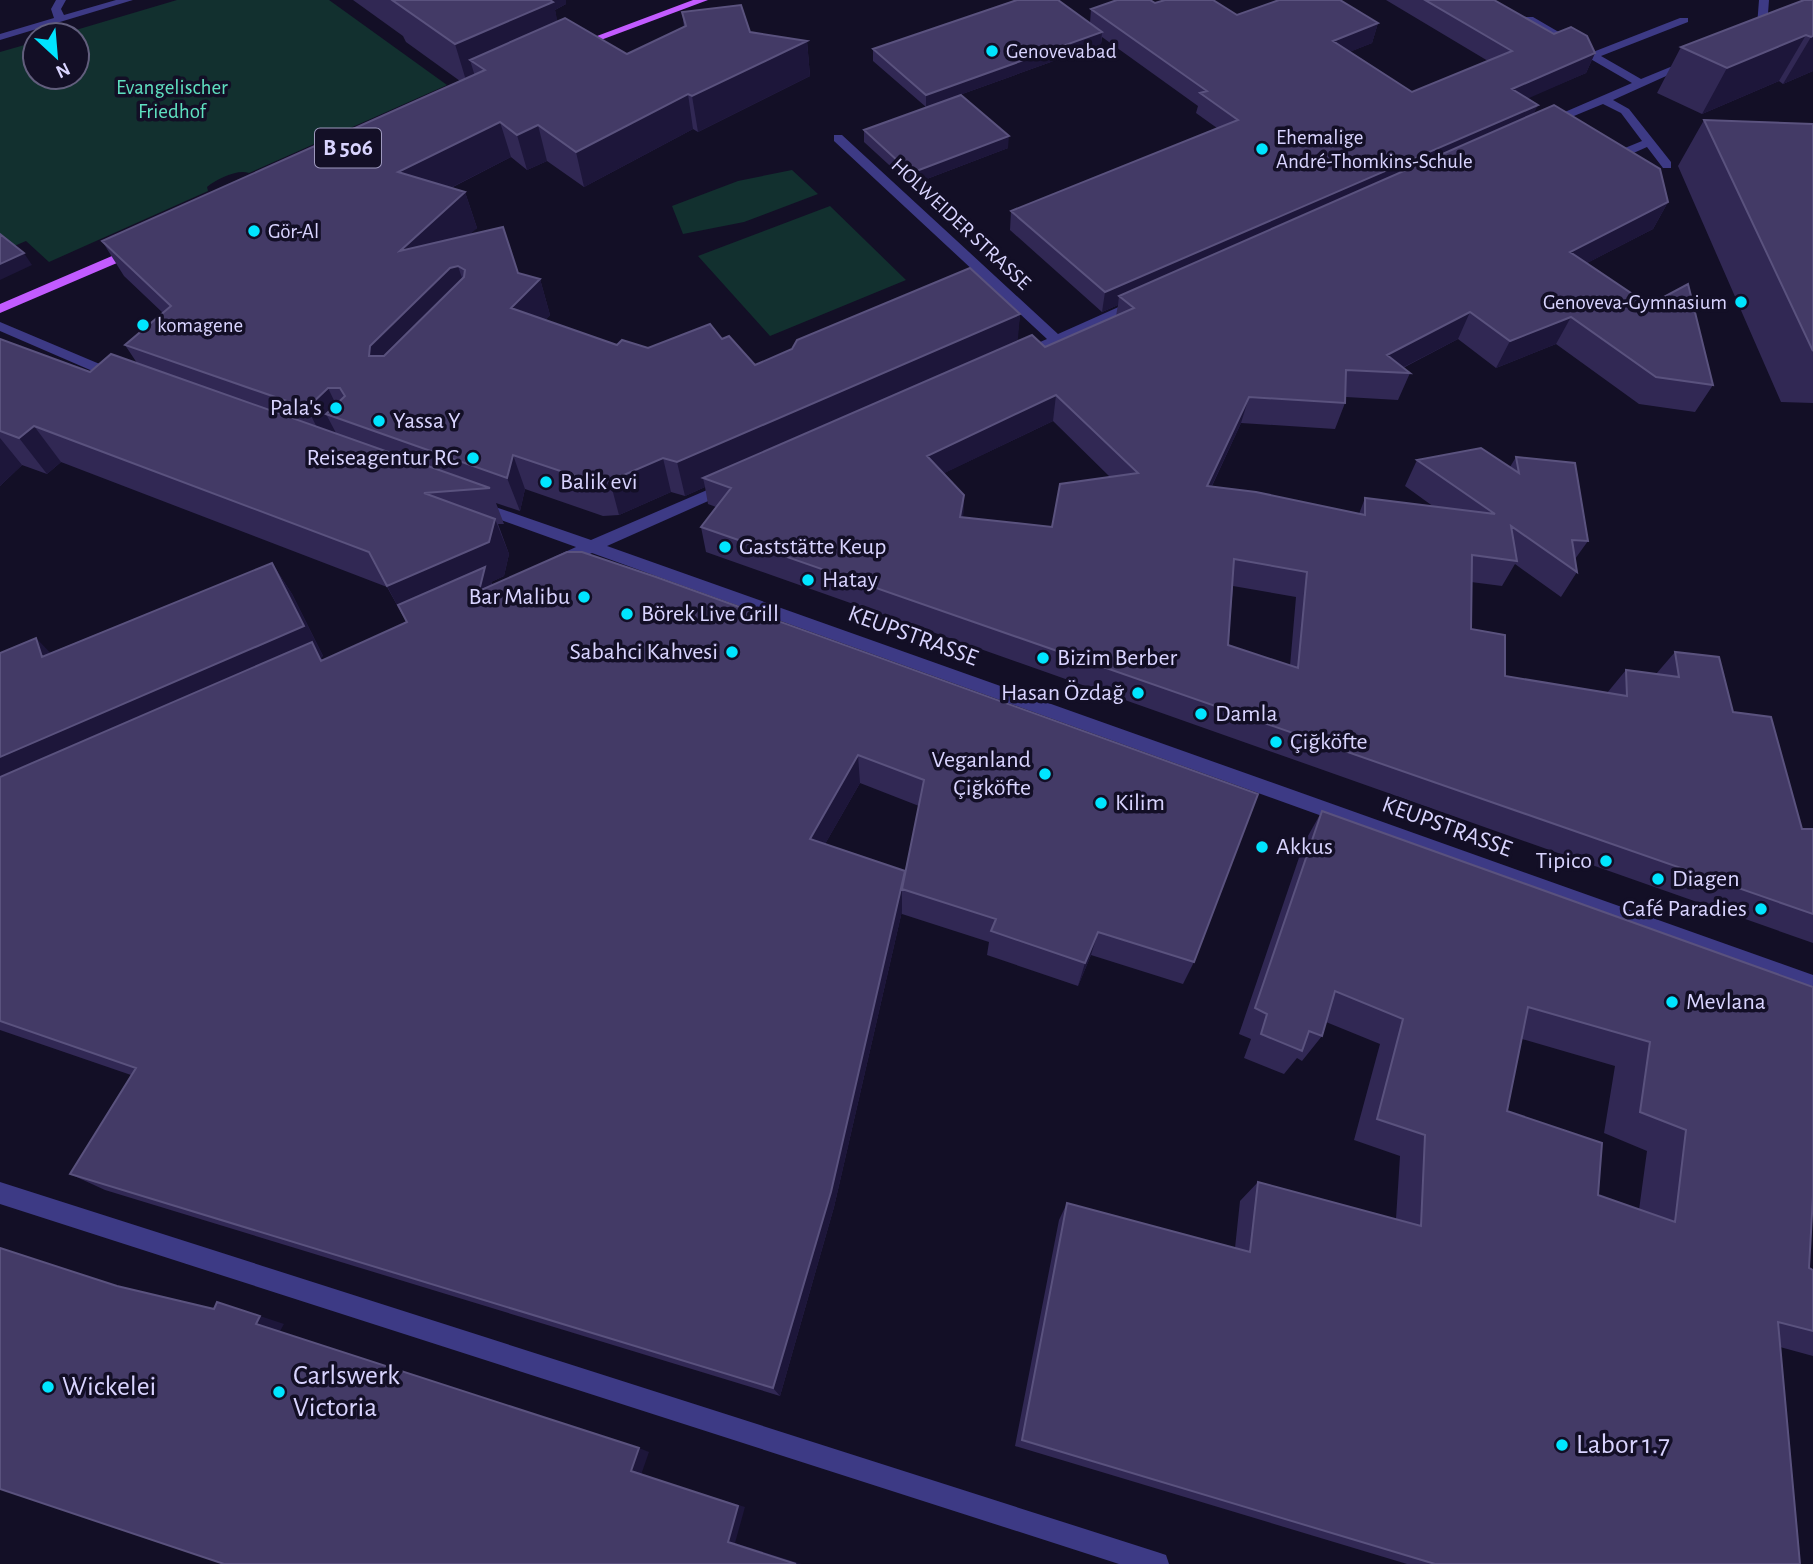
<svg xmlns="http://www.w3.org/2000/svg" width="1813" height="1564" font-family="'Alegreya Sans',sans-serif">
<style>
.green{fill:#12302f}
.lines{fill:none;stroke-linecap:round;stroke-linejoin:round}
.minor{fill:#3d3a85;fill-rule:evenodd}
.major{fill:#c25bff;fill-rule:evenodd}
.wall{fill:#312854;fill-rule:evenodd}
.shaded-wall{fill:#1d163a}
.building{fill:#433a66;stroke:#5a527e;stroke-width:2;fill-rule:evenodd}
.poi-dot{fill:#00e5ff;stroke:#130f26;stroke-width:2.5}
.labels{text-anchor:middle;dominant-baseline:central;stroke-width:7;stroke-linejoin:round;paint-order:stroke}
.far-poi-label{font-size:21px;fill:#d9d4ff;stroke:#130f26;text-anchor:start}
.far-park-label{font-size:21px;fill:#5fe0c0;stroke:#130f26}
.far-street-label{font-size:21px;fill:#d9d4ff;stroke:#130f26}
.shield{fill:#130f26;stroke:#9e99be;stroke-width:2}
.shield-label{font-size:23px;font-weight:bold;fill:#d9d4ff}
.poi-label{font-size:24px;fill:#d9d4ff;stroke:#130f26;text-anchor:start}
.street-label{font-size:24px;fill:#d9d4ff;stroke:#130f26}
.near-poi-label{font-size:28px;fill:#d9d4ff;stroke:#130f26;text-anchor:start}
</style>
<rect width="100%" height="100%" fill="#130f26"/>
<!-- green -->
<path class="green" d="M177,0H329L447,85L249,173C237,169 217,179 207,187L208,191L49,262L26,241L0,252V52L35,42V77H77V35H59Z
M792,170L818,194L744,222L683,234L672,206L738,181Z
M830,206L906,280L770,336L698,256Z"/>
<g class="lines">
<!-- minor -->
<path class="minor" d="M56,0H66L61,9L64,15L116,0H133L0,40V34L54,18L51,9Z
M1759,0H1769L1767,27L1753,37L1748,34L1757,26Z
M1525,17H1533L1593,52L1680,18H1688V22L1601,56L1641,79L1685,61L1695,63L1613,100L1629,109L1671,162V168H1663L1647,147L1611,163H1603V157L1642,141L1621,113L1603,104L1552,125H1544V121L1632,83L1525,21Z
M834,135H842L1058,334L1132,301L1137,300L1144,304L1027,358H1017V352L1047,339L834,141Z
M0,322L121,373L123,376L121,379H111L0,331Z
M728,481L735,486L733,490L607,546L1813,975V993L592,553L564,565H554L551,561L554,557L576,547L473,510L470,506L478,501L591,540Z
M0,1182L1157,1552L1166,1555L1169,1564H1119L0,1204Z"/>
<!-- major -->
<path class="major" d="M693,0H708L582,47L573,45Z
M133,247L139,251L138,254L0,313V304Z"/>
</g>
<!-- wall -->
<path class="wall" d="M353,0H566V4L555,10L557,22L627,54L684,27L682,12L750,32L807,41L810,76L698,132L693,129L584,187L547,161L527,170L511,157L451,188L465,192L477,228L468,235L518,273L540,279L550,315L545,320L617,345L648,348L722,339L755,365L1020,314L1017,341L1045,347L1116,316L1118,305L1102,312L1010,230L1011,211L1217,128L1196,113L1198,106L1102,37L1101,44L926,107L873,61V49L1090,23L1091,9L1155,3L1237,15L1378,23L1372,43L1349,52L1412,92L1488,61L1386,0H1494L1554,34L1595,53L1586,73L1527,98L1533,115L1668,202L1653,229L1587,263L1713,385L1695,412L1639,404L1556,344L1496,368L1458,339L1403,368L1410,373L1398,400L1346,397L1345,403L1335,429L1241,423L1212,486L1359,514L1365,498L1434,507L1405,486L1417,460L1510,467L1516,457L1588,541L1575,559L1577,572L1561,597L1515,564L1502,586L1471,582V629L1505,676L1607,693L1626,670L1656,674L1675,652L1733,712L1802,829H1813V943L706,552L701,527L716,507L708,504L705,487L685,496L671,492L619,515L603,516L525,489L520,511L496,503L504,524H498L509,554L504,576L491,582L493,585L656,577L1194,962L1183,984L1091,955L1078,986L987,955L989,942L902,914V911L834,1207L780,1396L105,1190L70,1174L131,1075L0,1030V653H50L272,563L292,594L323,656L321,657L323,660L407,623L387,587L61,462L47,474L22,465L0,486V339L90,372L137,363L125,345L163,313L124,276L102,241L460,81L406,42L403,36ZM1053,421L1110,477L1052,527L963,517L964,495L944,473ZM1233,586L1296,597L1290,666L1228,645ZM860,783L919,806L905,871L825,844Z
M1813,0V71L1783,84L1779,81L1702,114L1657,93L1681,47Z
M1704,120L1813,124V403L1781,402L1678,166Z
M864,130L1008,148L911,185L864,142Z
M1322,811L1813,987L1809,1268L1813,1270V1356L1780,1347L1800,1564H1407L1015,1446L1059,1220L1067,1203L1235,1248L1240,1201L1258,1182L1396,1219L1400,1156L1354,1140L1380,1044L1326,1022L1322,1036L1302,1061L1297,1058L1284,1074L1244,1058L1251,1039L1239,1034L1304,843ZM1522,1039L1615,1066L1604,1133L1647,1151L1639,1210L1598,1195L1507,1111Z"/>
<!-- shaded-wall -->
<path class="shaded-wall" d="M522,0H566V4L555,10L563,45L485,70L470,60L477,83L468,87L455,44Z
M1378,23L1372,43L1327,61L1333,41Z
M1102,32L1101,44L926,107V95Z
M1806,35L1779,81L1702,114L1727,68Z
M1813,36V71L1783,84L1811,37Z
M807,41L810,76L698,132L692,96Z
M1595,53L1586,73L1504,109L1512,89Z
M688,94L693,129L584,187L576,152Z
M1538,105L1529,124L1119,296L1118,305L1102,312L1105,292Z
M500,122L511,157L411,208L398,172Z
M538,125L547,161L527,170L517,135Z
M1009,136L1008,148L911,185V173Z
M465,192L477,228L414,287L400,251Z
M1668,202L1653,229L1556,279L1570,252Z
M24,253L32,265L0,280V264Z
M458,266L470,302L385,381L369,356L370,346L450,268Z
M540,279L550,315L522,344L511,308Z
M1470,312L1458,339L1394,372L1387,355Z
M1020,314L1017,350L703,478L705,487L685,496L677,462Z
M1571,317L1556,344L1496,368L1510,341Z
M328,388L344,421L326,414L336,433L325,443L307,408Z
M1056,395L1053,421L926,482L927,456Z
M1249,397L1241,423L1200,511L1207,486Z
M34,426L61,462L47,474L19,438Z
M0,438L22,465L0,486Z
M513,455L525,489L520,511L507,478Z
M663,458L671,492L619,515L610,481Z
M964,495L963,520L960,517Z
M495,519L509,554L504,576L491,582L498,598L405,620L387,586Z
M272,563L292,594L323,656L321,657L331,672L0,799V757Z
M36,638L65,668L42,657Z
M858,755L860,783L813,865L810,839Z
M905,871L902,889V911L834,1207L780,1396L773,1388Z
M1098,932L1091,955L1078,986L1085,963Z
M260,1316L284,1324L279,1333L256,1324Z
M639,1448L649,1452L641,1475L745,1507L735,1543L802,1564H796L728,1542L631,1471Z"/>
<!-- building -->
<path class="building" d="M392,0H550L553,2L455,44Z
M1017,0H1058L1102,32L926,95L873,49Z
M1117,0H1150L1155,3L1165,0H1213L1237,15L1279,0H1340L1378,23L1333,41L1412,92L1512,51L1425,0H1494L1554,34L1571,27L1587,36L1595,53L1512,89L1538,105L1105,292L1011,211L1238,120L1200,93L1207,91L1091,9Z
M1804,0H1813V36L1811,37L1806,35L1727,68L1681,47Z
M741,5L750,32L807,41L692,96L688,94L576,152L538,125L517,135L500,122L398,172L465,192L400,251L503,227L518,273L540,279L511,308L617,345L622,340L648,348L710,324L722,339L729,336L755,365L792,349L797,340L970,268L1020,314L677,462L663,458L610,481L593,482L513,455L507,478L326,414L345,396L340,388H328L307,408L125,345L171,306L102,241L485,70L470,60L565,18L627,54L686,26L682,12ZM458,266L465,270L464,277L384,356H369L370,346L450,268Z
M961,95L1009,136L911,173L864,130Z
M1554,105L1660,169L1668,202L1570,252L1649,305L1688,284L1713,385L1656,377L1571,317L1510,341L1470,312L1387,355L1410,373L1346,370L1345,403L1249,397L1207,486L1256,492L1365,515V498L1495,514L1417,460L1481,448L1519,473L1516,457L1575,463L1588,541L1572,540L1577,572L1511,526L1517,561L1472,555L1471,629L1505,635V676L1627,696L1626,670L1679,677L1675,652L1719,657L1733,712L1771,717L1802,829H1813V914L701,527L731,488L703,478L1032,335L1045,347L1134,308L1119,296ZM1056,395L1138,473L1060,484L1052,527L960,517L964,495L927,456ZM1234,559L1307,572L1298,668L1228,645Z
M1704,120L1813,124V351Z
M0,234L24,253L0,264Z
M0,339L90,372L111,354L490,488L424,493L495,519L489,542L387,586L369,552L34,426L19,438L0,431Z
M567,552H582L656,577L1258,794L1194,962L1098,932L1085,963L991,931L996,919L902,889L924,780L858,755L810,839L905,871L831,1192L773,1388L70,1174L136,1068L0,1021V777L312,642L321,661L407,622L398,605L485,567L479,591Z
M272,563L304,626L0,757V653L36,638L42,657Z
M1322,811L1813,987V1196L1809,1268L1813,1270V1331L1778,1322L1800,1564H1435L1022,1440L1067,1203L1250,1252L1258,1182L1421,1226L1425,1135L1377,1119L1403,1019L1335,991L1322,1036L1309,1031L1302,1051L1261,1034L1267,1014L1255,1008ZM1528,1007L1650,1042L1640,1112L1686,1130L1675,1222L1598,1195L1602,1143L1507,1111Z
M0,1248L117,1286L214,1309L217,1302L260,1316L256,1324L639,1448L631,1471L738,1506L728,1542L796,1564H224L0,1489Z"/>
<!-- markers -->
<g class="poi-dot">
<circle cx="992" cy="51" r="7"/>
<circle cx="1262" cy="149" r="7"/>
<circle cx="254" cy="231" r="7"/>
<circle cx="1741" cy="302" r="7"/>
<circle cx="143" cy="325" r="7"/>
<circle cx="336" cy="408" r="7"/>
<circle cx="379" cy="421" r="7"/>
<circle cx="473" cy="458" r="7"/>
<circle cx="546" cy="482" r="7"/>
<circle cx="725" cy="547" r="7"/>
<circle cx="808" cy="580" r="7"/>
<circle cx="584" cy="597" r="7"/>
<circle cx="627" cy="614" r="7"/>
<circle cx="732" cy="652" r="7"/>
<circle cx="1043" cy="658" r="7"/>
<circle cx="1138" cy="693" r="7"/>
<circle cx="1201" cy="714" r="7"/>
<circle cx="1276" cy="742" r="7"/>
<circle cx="1045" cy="774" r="7"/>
<circle cx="1101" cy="803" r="7"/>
<circle cx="1262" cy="847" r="7"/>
<circle cx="1606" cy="861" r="7"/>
<circle cx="1658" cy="879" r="7"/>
<circle cx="1761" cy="909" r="7"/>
<circle cx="1672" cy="1002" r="7"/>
<circle cx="48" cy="1387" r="7"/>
<circle cx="279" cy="1392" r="7"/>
<circle cx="1562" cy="1445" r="7"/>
</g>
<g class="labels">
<!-- far-poi labels -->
<g class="far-poi-label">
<text x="1006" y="51">Genovevabad</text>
<text x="1276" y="137">Ehemalige<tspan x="1276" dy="24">André-Thomkins-Schule</tspan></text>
<text x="268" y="231">Gör-Al</text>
<text x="1727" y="302" text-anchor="end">Genoveva-Gymnasium</text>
<text x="157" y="325">komagene</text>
</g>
<!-- far-park labels -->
<g class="far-park-label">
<text x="172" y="87">Evangelischer<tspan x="172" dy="24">Friedhof</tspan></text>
</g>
<!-- far-street labels -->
<g class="far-street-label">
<text transform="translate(961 224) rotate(43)">HOLWEIDER STRASSE</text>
</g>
<!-- shield labels -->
<rect class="shield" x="315" y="128.5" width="66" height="39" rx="5"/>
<g class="shield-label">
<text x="348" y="148">B 506</text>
</g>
<!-- poi labels -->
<g class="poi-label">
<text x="322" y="408" text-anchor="end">Pala's</text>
<text x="393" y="421">Yassa Y</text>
<text x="459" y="458" text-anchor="end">Reiseagentur RC</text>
<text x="560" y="482">Balik evi</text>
<text x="739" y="547">Gaststätte Keup</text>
<text x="822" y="580">Hatay</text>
<text x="570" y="597" text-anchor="end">Bar Malibu</text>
<text x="641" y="614">Börek Live Grill</text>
<text x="718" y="652" text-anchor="end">Sabahci Kahvesi</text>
<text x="1057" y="658">Bizim Berber</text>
<text x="1124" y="693" text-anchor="end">Hasan Özdağ</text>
<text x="1215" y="714">Damla</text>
<text x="1290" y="742">Çiğköfte</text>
<text x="1031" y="760" text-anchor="end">Veganland<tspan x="1031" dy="28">Çiğköfte</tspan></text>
<text x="1115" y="803">Kilim</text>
<text x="1276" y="847">Akkus</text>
<text x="1592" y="861" text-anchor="end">Tipico</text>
<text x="1672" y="879">Diagen</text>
<text x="1747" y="909" text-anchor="end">Café Paradies</text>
<text x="1686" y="1002">Mevlana</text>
</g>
<!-- street labels -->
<g class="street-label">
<text transform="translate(913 636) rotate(20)">KEUPSTRASSE</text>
<text transform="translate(1447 827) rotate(20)">KEUPSTRASSE</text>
</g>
<!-- near-poi labels -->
<g class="near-poi-label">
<text x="293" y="1376">Carlswerk<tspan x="293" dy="32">Victoria</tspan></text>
<text x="62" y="1387">Wickelei</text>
<text x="1576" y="1445">Labor 1.7</text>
</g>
</g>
<!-- north arrow -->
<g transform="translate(56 56) rotate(154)"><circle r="33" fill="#130f26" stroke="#625e7d" stroke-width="2"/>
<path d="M0-5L12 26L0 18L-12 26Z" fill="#00e5ff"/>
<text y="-10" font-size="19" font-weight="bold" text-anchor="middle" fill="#d9d4ff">N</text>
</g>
</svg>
